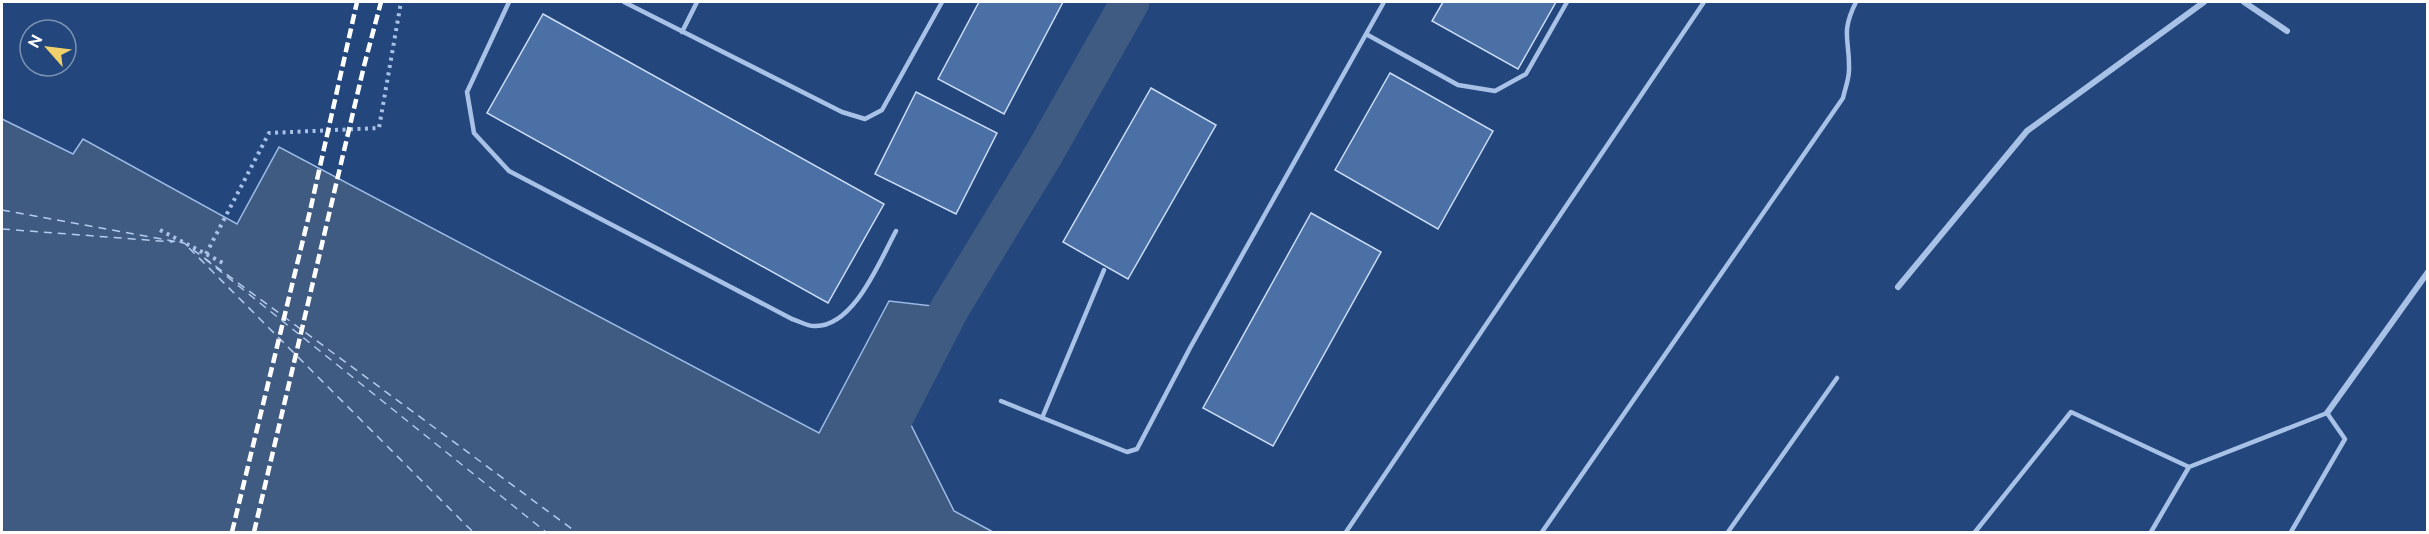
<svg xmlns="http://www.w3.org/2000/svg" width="2429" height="534" font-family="Raleway,sans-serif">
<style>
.water{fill:#405b82;stroke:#9cbbe7;stroke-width:1.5}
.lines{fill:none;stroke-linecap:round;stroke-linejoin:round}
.canal{stroke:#405b82;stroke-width:39}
.ferry{stroke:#b3cbed;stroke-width:1.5;stroke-dasharray:8 6;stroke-linecap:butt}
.building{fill:#4b70a6;stroke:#cbdcf5;stroke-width:1.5}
.path{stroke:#a8c1e6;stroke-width:4;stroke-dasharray:3 4.5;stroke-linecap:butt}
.lane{stroke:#a8c1e6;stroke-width:4.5}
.street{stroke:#a8c1e6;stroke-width:6}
.rail{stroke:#fff;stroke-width:4.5;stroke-dasharray:10 4.5;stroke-linecap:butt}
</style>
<rect width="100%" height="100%" fill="#23467d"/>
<!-- water -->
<path class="water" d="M2,119L73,154L83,139L237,224L279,147L819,433L889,301L950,308L927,326L898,399L954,511L993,532H2Z"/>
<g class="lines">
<!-- canal -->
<path class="canal" d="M835,532L950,308L1045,152L1130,2"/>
<!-- ferry -->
<path class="ferry" d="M2,210L184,243L576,532
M2,229L173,242
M189,248L473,532
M205,259L546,532"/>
</g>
<!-- building -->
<path class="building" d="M979,2H1063L1004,114L938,79Z
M1443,2H1556L1518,69L1432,21Z
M543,14L884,204L828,303L487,113Z
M1390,73L1493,131L1438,229L1335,170Z
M1151,88L1216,125L1128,279L1063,242Z
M916,92L997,133L956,214L875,174Z
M1311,213L1381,252L1273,446L1203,408Z"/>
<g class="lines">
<!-- path -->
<path class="path" d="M160,230L225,264
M206,254L269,133L379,128L401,2"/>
<!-- lane -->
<path class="lane" d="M509,2L467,92L474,133L509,171L792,319C799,321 807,326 814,326C854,328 880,260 896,231
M624,2L842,112L865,119L882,110L942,2
M682,32L697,2
M1366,34L1458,85L1495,91L1526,74L1567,2
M1001,401L1127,452L1137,449L1190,348L1384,2
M1042,418L1104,270
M1346,532L1704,2
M1542,532L1843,98C1845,89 1849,79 1849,70C1850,39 1840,34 1856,2
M1728,532L1837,378
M1975,532L2071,412L2189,467L2327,413L2345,439L2291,532
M2151,532L2189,467"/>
<!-- street -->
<path class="street" d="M2244,2L2287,31
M1898,287L2027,131L2204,2
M2327,413L2428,272"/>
<!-- rail -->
<path class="rail" d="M232,532L310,211L357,2
M254,532L364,66L381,2"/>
</g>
<!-- border -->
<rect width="2429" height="534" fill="none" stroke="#ffffff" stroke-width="6"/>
<!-- north arrow -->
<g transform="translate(48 48) rotate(298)"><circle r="28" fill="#23467d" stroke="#7b90b1" stroke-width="1.5"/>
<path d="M0-4.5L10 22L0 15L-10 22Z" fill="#f0d06b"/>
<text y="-9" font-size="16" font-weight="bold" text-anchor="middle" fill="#ffffff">N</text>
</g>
</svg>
